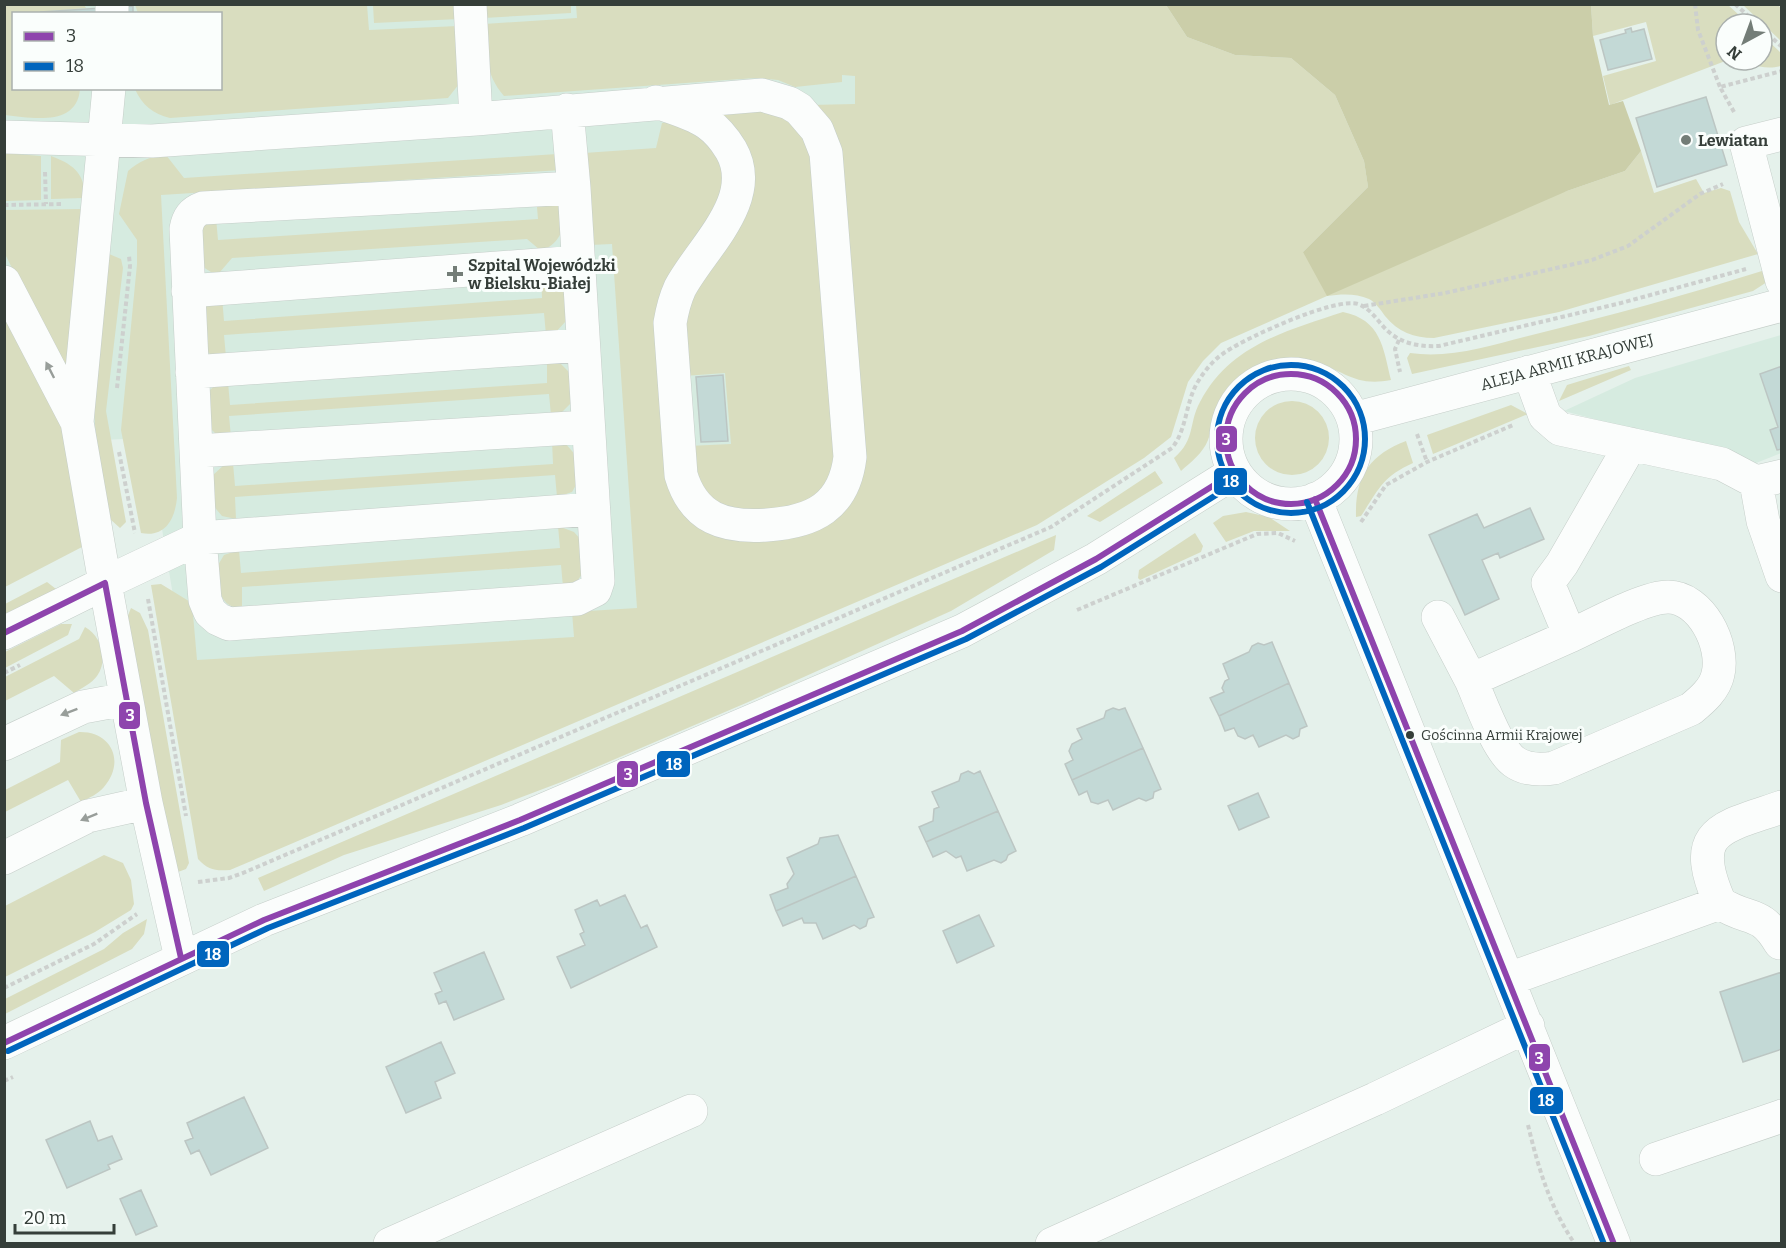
<svg xmlns="http://www.w3.org/2000/svg" width="1786" height="1248" font-family="Bitter,serif">
<style>
.built{fill:#d6ebe0;fill-rule:evenodd}
.green{fill:#d9ddbf}
.forest{fill:#cbcea9}
.building{fill:#c3d9d6;stroke:#bcc6c3;stroke-width:1.5}
.lines{fill:none;stroke-linecap:round;stroke-linejoin:round}
.minor-casing{stroke:#c5cec9;stroke-width:34}
.path{stroke:#cdd0ce;stroke-width:4;stroke-dasharray:4.5 3;stroke-linecap:butt}
.minor{stroke:#fbfdfc;stroke-width:33}
.bus-1-casing{stroke:#fafefc;stroke-width:10}
.bus-2-casing{stroke:#fafefc;stroke-width:10}
.bus-1{stroke:#8e44ad;stroke-width:6}
.bus-2{stroke:#0065bd;stroke-width:6}
.oneway{fill:#989e9a}
.poi-dot{fill:#737d77;stroke:#fafefc;stroke-width:2}
.bus-dot{fill:#353e39;stroke:#fafefc;stroke-width:2}
.labels{text-anchor:middle;dominant-baseline:central;stroke-width:6;stroke-linejoin:round;paint-order:stroke}
.bus-label{font-size:14px;fill:#353e39;stroke:#fafefc;text-anchor:start}
.poi-label{font-size:16px;font-weight:bold;fill:#353e39;stroke:#fafefc;text-anchor:start}
.street-label{font-size:16px;fill:#353e39;stroke:#fafefc}
.line-badge{stroke:#fafefc;stroke-width:2}
.badge-label{font-size:16px;text-anchor:middle;font-weight:bold;fill:#fff}
</style>
<rect width="100%" height="100%" fill="#e5f1eb"/>
<!-- built -->
<path class="built" d="M4,5H863L936,506L205,789L147,438L102,440L5,498ZM14,14H220V88H14Z
M1781,335V453L1751,465L1723,453L1564,411L1635,378Z"/>
<!-- green -->
<path class="green" d="M5,4L84,5L86,8L14,14V88L80,89C77,127 32,118 5,115Z
M483,4L571,5V13L484,18Z
M135,5H367L369,30L458,26L459,84L448,98L170,118C153,114 142,105 135,89L220,88V14L138,13Z
M373,5H457L459,19L374,23Z
M576,5H1166L1187,37L1235,55L1291,58L1335,95L1364,161L1368,187L1303,252L1567,191L1625,171L1641,151L1654,193L1696,179L1704,193L1721,188L1730,191L1739,222L1758,254L1559,312L1434,338C1414,338 1398,332 1385,316C1381,310 1375,302 1369,299C1356,293 1341,294 1327,296L1221,343L1203,361L1188,382L1171,437L1144,458L1037,525L230,870C215,871 208,870 198,859L151,585L161,584L192,603L197,660L574,637L572,612L637,608L612,244L590,245L584,153L656,148L662,123C702,116 713,148 733,177L672,288L697,517L840,507L810,105L855,104V76L842,75V82L795,87L778,80L755,78L504,96C485,74 486,52 484,24L577,18Z
M1591,5H1728L1749,24H1726V60H1762V35L1781,53V66C1762,71 1749,62 1728,60L1610,105L1603,76L1656,61L1646,22L1593,36Z
M1743,5H1778L1781,8V41Z
M765,104L813,140L842,444L823,500L739,518L700,498L688,446L731,444L725,373L684,376L677,330L741,206L694,108Z
M4,153L41,156V200L5,201Z
M557,154L562,170L161,195L177,498C175,518 166,538 141,533L121,430L137,264V240L119,214L128,171C138,162 152,155 166,155L184,178Z
M51,156C73,164 86,174 84,198L51,199Z
M536,196C543,199 554,201 558,206C571,218 560,248 540,250L527,239L232,258L220,272H211L203,267L196,230L216,218L218,240L538,219Z
M83,209L68,367L63,370L5,254L4,210Z
M109,254L121,259L123,268L106,411L126,522L120,528L110,519L97,456L94,408Z
M1762,271L1767,282L1753,291L1589,336L1412,374L1407,358L1410,353C1451,359 1492,345 1532,335C1609,316 1686,295 1762,271Z
M541,275C569,280 565,298 566,321L555,333L546,335L544,313L224,335L226,357L213,356L203,349L204,305L222,297L224,321L542,298Z
M4,305L60,417L82,547L5,587Z
M1343,312C1381,320 1383,347 1391,380C1355,387 1345,371 1313,361C1284,351 1251,363 1230,385C1215,401 1216,420 1208,440C1203,453 1191,462 1181,471L1174,458C1196,439 1188,424 1200,402C1230,345 1286,331 1343,312Z
M547,360L560,363L572,375V402L560,414L551,415L549,394L229,416L231,437L217,435L210,428L209,391L214,386L228,382L230,405L547,383Z
M1629,366L1631,370L1559,401L1567,385Z
M1255 438a37 37 0 1 1 74 0a37 37 0 1 1-74 0Z
M1511,405L1528,414L1433,454L1427,435Z
M552,441L565,443L578,458L576,485L572,492L557,497L555,475L235,497L236,519L222,516L211,503L212,476L225,464L233,463L235,486L553,464Z
M1406,441L1413,463C1382,477 1379,489 1361,516L1356,517C1355,477 1369,455 1406,441Z
M1155,471L1163,483L1100,522L1087,516Z
M1246,512L1269,517L1290,531H1254L1226,542L1213,523L1223,516Z
M558,526L574,532L582,541L584,571L578,580L563,587L561,565L242,587V609C219,606 219,590 215,570L224,555L239,550L241,573L560,548Z
M1195,533L1203,546L1201,552L1140,580L1138,578L1139,570Z
M1056,535L1054,550L951,611L746,703L564,781L501,805L344,855L264,891L258,878Z
M47,582L56,589L5,619V604Z
M131,608L140,613L148,630L189,863L186,869L178,872L167,840L127,618Z
M61,624H72L68,635L5,668V652Z
M85,627C101,636 109,659 97,676C92,683 82,688 74,693L54,676L5,701V677L79,639Z
M79,732C111,731 126,761 104,787C98,794 89,798 81,802L68,780L5,812V790L60,762L61,740Z
M104,855L123,863L131,880L134,904L131,910L95,932L5,977V906Z
M147,919L144,934L132,949L5,1014V999L104,949L123,933Z"/>
<!-- forest -->
<path class="forest" d="M1166,5H1591L1593,36L1609,105L1623,101L1641,151L1625,171L1567,191L1327,296L1303,252L1368,187L1364,161L1335,95L1291,58L1235,55L1187,37Z"/>
<!-- building -->
<path class="building" d="M133,6V14L40,12Z
M1631,28L1632,32L1644,29L1652,59L1608,70L1600,40L1626,33L1625,30Z
M1706,97L1727,165L1657,187L1636,118Z
M1782,366V449L1777,450L1770,430L1778,427L1760,374Z
M723,375L728,441L701,442L696,377Z
M1530,508L1544,539L1500,558L1498,553L1482,560L1499,599L1465,615L1429,535L1477,514L1484,528Z
M1272,642L1289,683L1219,716L1210,698L1224,692L1222,688L1225,681L1229,679L1223,664L1249,652L1252,646L1258,643L1264,645Z
M1289,683L1307,726L1300,729L1299,736L1293,739L1286,735L1259,747L1253,735L1245,739L1238,736L1234,728L1225,731L1219,716Z
M1113,708L1119,710L1125,708L1143,748L1072,780L1065,764L1073,760L1069,751L1072,744L1082,739L1077,729L1104,718L1106,711Z
M1143,748L1161,789L1154,792L1153,798L1146,801L1139,798L1113,810L1108,800L1098,804L1091,802L1087,791L1079,795L1072,780Z
M968,771L974,774L980,771L998,811L926,842L919,827L933,821L934,809L939,807L932,792L959,781L961,774Z
M1258,793L1269,817L1239,830L1228,806Z
M998,811L1016,851L1008,855L1006,860L1001,863L994,860L967,871L961,856L956,858L946,851L933,857L926,842Z
M838,835L856,876L776,911L770,895L788,888L787,884L794,874L787,858L818,844L820,838Z
M856,876L874,917L868,919L866,926L860,929L854,925L823,939L816,923H804L802,918L783,926L776,911Z
M625,895L641,928L647,925L657,947L571,988L557,957L585,945L580,934L584,932L575,910L597,900L600,906Z
M979,915L994,946L957,963L943,931Z
M484,952L504,999L454,1020L446,1001L439,1004L435,994L442,991L434,973Z
M1782,972V1049L1743,1062L1720,992Z
M441,1042L455,1073L435,1082L441,1098L406,1113L386,1067Z
M244,1097L268,1148L211,1175L199,1150L191,1154L185,1141L193,1138L187,1123Z
M90,1121L98,1141L112,1136L122,1159L108,1165L110,1169L67,1188L46,1140Z
M141,1190L157,1226L136,1235L120,1199Z"/>
<g class="lines">
<defs>
<path id="minor" d="M112,4V14
M470,4L476,119
M109,88L77,422L105,583L200,538L592,509
M567,110L574,188
M1782,134L1746,143L1782,281
M4,137L152,141L476,119L762,95L789,103L799,109L817,130L826,153L850,457C844,507 813,522 767,525C725,528 694,519 681,475L670,323C672,311 675,299 680,288C702,247 759,199 731,150C725,140 717,130 707,123C692,113 673,108 656,102
M574,188L598,581L595,590L577,599L229,624L218,619L210,612L205,600L200,538L186,229C188,218 192,212 203,208Z
M4,282L77,422
M188,291L578,262
M192,372L582,345
M1529,372L1545,416L1560,429L1722,464L1756,482L1782,476
M1226 439a65 65 0 1 1 130 0a65 65 0 1 1-130 0Z
M1354,419L1782,305
M197,451L587,427
M1756,482L1763,521L1782,576
M1315,499L1614,1244
M1438,617L1471,680
M4,633L105,583L146,803L181,958
M1570,636C1594,625 1644,597 1668,597C1701,597 1725,645 1718,674C1715,689 1702,700 1691,709L1554,768C1541,770 1527,770 1516,763C1498,753 1480,700 1471,680L1570,636L1548,583L1562,564L1631,444
M4,744L83,707L126,699
M4,858L88,816L146,803
M1720,903C1749,922 1760,909 1780,943
M1509,979L1720,903C1688,830 1720,828 1782,807
M4,1043L264,920L520,820L962,631L1096,559L1235,472
M1656,1159L1782,1116
M390,1244L691,1111
M1052,1244L1375,1099L1528,1026"/>
</defs>
<!-- minor casing -->
<use href="#minor" class="minor-casing"/>
<!-- path -->
<path class="path" d="M1695,4L1698,30L1720,87
M1735,4L1757,24
M1762,29L1782,47
M1734,112L1720,87L1782,71
M45,172L46,204
M4,205L64,204
M1364,306L1445,293L1592,260L1628,246L1700,194L1723,184
M1399,340L1395,349L1400,372
M117,388L130,266L129,256
M1417,434L1427,462
M119,452L135,533
M1361,522L1386,485L1427,462L1513,425
M148,599L186,816
M1077,610L1257,534L1278,533L1295,541
M4,673L20,665
M198,882L229,878L243,873L1051,527L1172,448C1188,428 1185,401 1199,380C1206,369 1215,358 1227,351C1248,337 1335,297 1358,304C1369,308 1375,317 1382,325C1397,343 1417,347 1439,346L1621,303L1746,269
M4,988L94,944L137,914
M4,1081L13,1077
M1528,1125C1538,1167 1550,1208 1575,1244"/>
<!-- minor -->
<use href="#minor" class="minor"/>
<defs>
<path id="bus-1" d="M1226 439a65 65 0 1 1 130 0a65 65 0 1 1-130 0Z
M1315,499L1614,1244
M4,633L105,583L146,803L181,958
M4,1043L264,920L520,820L962,631L1096,559L1235,472"/>
<path id="bus-2" d="M1217 439a74 74 0 1 1 148 0a74 74 0 1 1-148 0Z
M1307,502L1604,1244
M8,1051L268,928L524,828L966,639L1101,567L1240,480"/>
</defs>
<!-- bus-1 casing -->
<use href="#bus-1" class="bus-1-casing"/>
<!-- bus-2 casing -->
<use href="#bus-2" class="bus-2-casing"/>
<!-- bus-1 -->
<use href="#bus-1" class="bus-1"/>
<!-- bus-2 -->
<use href="#bus-2" class="bus-2"/>
</g>
<!-- one-way arrows -->
<defs><path id="oneway-solid" d="M-6-.8H1V-3.2L6.5 0L1 3.2V.8H-6Z" transform="scale(1.5)"/></defs>
<g class="oneway">
<use href="#oneway-solid" transform="translate(50 370) rotate(-117)"/>
<use href="#oneway-solid" transform="translate(69 712) rotate(159)"/>
<use href="#oneway-solid" transform="translate(89 817) rotate(158)"/>
</g>
<!-- markers -->
<g class="poi-dot">
<circle cx="1686" cy="140" r="6"/>
<path d="M452 265h6v6h6v6h-6v6h-6v-6h-6v-6h6z"/>
</g>
<circle class="bus-dot" cx="1410" cy="735" r="5"/>
<g class="labels">
<!-- bus labels -->
<g class="bus-label">
<text x="1421" y="735">Gościnna Armii Krajowej</text>
</g>
<!-- poi labels -->
<g class="poi-label">
<text x="1698" y="140">Lewiatan</text>
<text x="468" y="265">Szpital Wojewódzki<tspan x="468" dy="18">w Bielsku-Białej</tspan></text>
</g>
<!-- street labels -->
<g class="street-label">
<text transform="translate(1567 362) rotate(-15)">ALEJA ARMII KRAJOWEJ</text>
</g>
</g>
<g class="line-badge">
<rect x="1215" y="425" width="23" height="28" rx="6" fill="#8e44ad"/>
<rect x="1213" y="467" width="35" height="29" rx="6" fill="#0065bd"/>
<rect x="118" y="701" width="23" height="29" rx="6" fill="#8e44ad"/>
<rect x="656" y="750" width="35" height="28" rx="6" fill="#0065bd"/>
<rect x="616" y="760" width="23" height="28" rx="6" fill="#8e44ad"/>
<rect x="196" y="940" width="34" height="28" rx="6" fill="#0065bd"/>
<rect x="1528" y="1043" width="23" height="29" rx="6" fill="#8e44ad"/>
<rect x="1529" y="1086" width="35" height="29" rx="6" fill="#0065bd"/>
</g>
<g class="badge-label">
<text x="1226" y="445">3</text>
<text x="1231" y="487">18</text>
<text x="130" y="721">3</text>
<text x="674" y="770">18</text>
<text x="628" y="780">3</text>
<text x="213" y="960">18</text>
<text x="1539" y="1064">3</text>
<text x="1546" y="1106">18</text>
</g>
<!-- border -->
<rect width="1786" height="1248" fill="none" stroke="#353e39" stroke-width="12"/>
<!-- legend -->
<rect x="12" y="12" width="210" height="78" fill="#fafefc" stroke="#abb1ae" stroke-width="1.5"/>
<rect x="24" y="32" width="30" height="9" fill="#8e44ad" stroke="#abb1ae" stroke-width="1.5"/>
<text x="66" y="42" font-size="18" fill="#353e39">3</text>
<rect x="24" y="62" width="30" height="9" fill="#0065bd" stroke="#abb1ae" stroke-width="1.5"/>
<text x="66" y="72" font-size="18" fill="#353e39">18</text>
<!-- north arrow -->
<g transform="translate(1744 42) rotate(221)"><circle r="28" fill="#fafefc" stroke="#abb1ae" stroke-width="1.5"/>
<path d="M0-4.5L10 22L0 15L-10 22Z" fill="#737d77"/>
<text y="-9" font-size="16" font-weight="bold" text-anchor="middle" fill="#353e39">N</text>
</g>
<!-- scale -->
<path d="M15 1224v9h99v-9" fill="none" stroke="#353e39" stroke-width="3"/>
<text x="24" y="1224" font-size="18" fill="#353e39" stroke="#fafefc" stroke-width="4.5" paint-order="stroke">20 m</text>
</svg>
